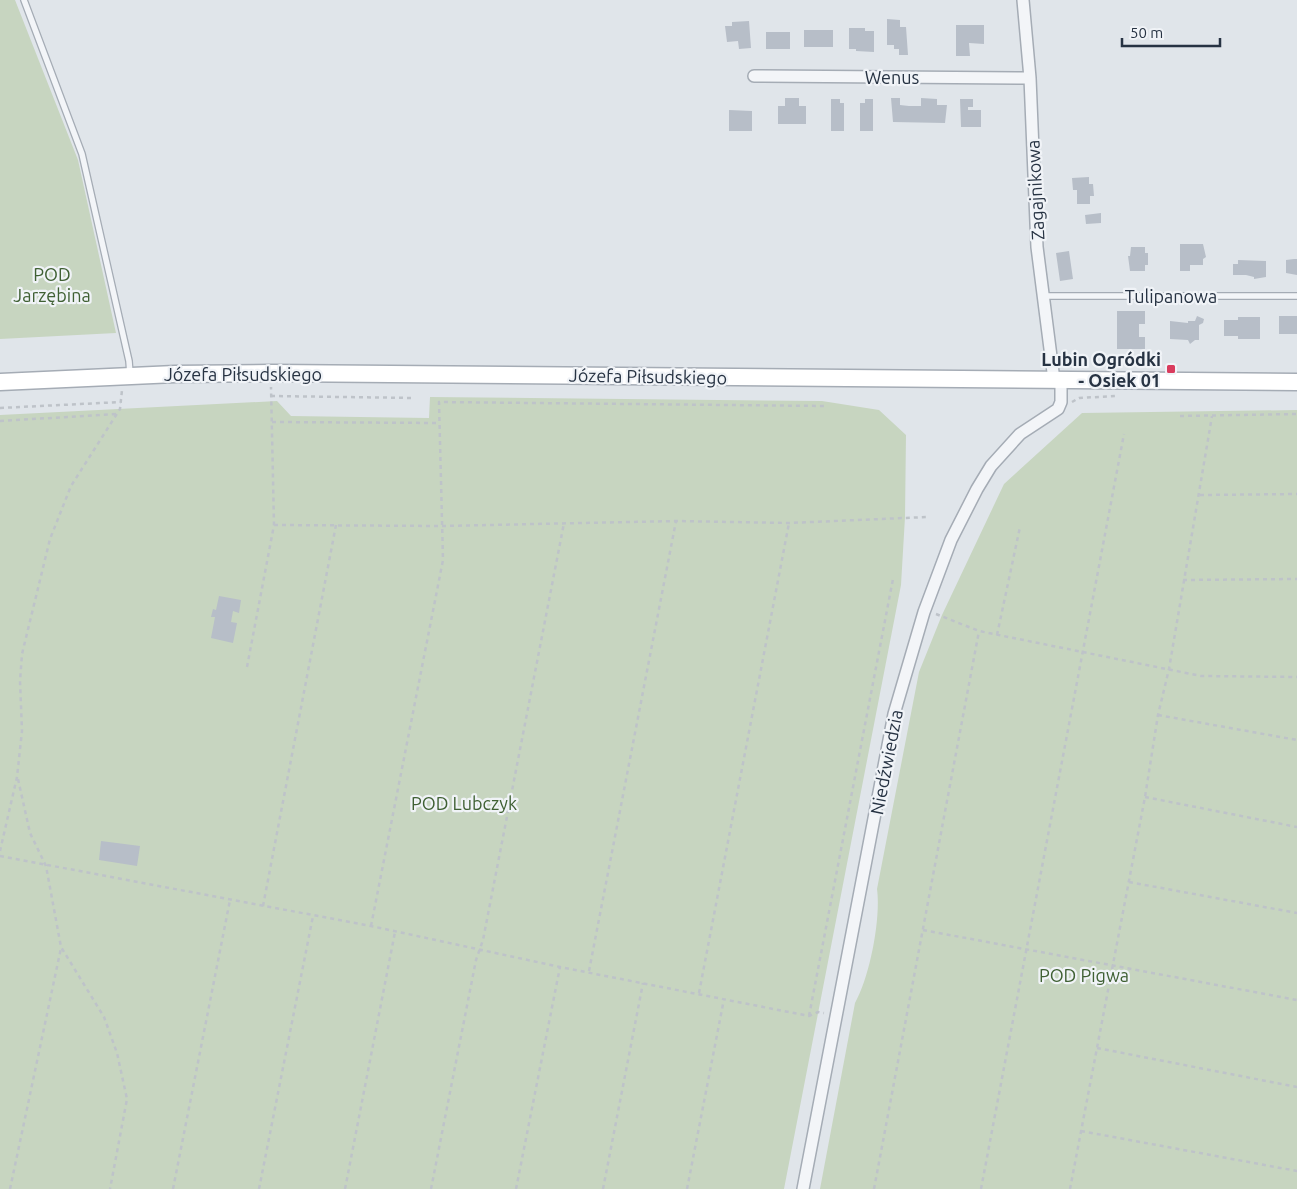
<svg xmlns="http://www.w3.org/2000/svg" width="1297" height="1189" font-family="Ubuntu,sans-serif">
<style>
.green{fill:#c7d5c0}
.building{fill:#b7bec8}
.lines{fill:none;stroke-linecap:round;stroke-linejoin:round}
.lane-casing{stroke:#a5acb5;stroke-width:8}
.street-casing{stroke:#a5acb5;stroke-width:14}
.secondary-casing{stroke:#a5acb5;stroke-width:19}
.path{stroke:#bec3c9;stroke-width:2.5;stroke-dasharray:4 4;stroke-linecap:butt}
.lane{stroke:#f3f5f8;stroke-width:5.5}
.street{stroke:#f3f5f8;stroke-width:11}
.secondary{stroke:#fff;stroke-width:16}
.poi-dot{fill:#d93b5d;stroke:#f0f3f7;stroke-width:2}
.labels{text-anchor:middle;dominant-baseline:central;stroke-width:4.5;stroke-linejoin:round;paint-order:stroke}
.street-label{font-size:18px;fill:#273343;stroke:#f0f3f7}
.park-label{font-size:18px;fill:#3f6033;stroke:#f0f3f7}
.poi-label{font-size:18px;font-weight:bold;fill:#273343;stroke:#f0f3f7;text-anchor:end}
</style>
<rect width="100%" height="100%" fill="#e0e5ea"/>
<!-- green -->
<path class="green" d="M0,0H15L78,160L116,333L0,339Z
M430,397L822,401L879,410L906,435L905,517L901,585L784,1189H0V415L277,401L291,416L429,418Z
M1297,410V1189H820L855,1003C870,977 881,918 877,889L919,672L942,615L1004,484L1082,413Z"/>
<!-- building -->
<path class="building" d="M887,19L900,20V27H906L908,55H899V49H894V45H887Z
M749,21L751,48L739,49L738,41L727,42L725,26H732V22Z
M956,25H984V44L969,43L970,56H956Z
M849,28H865V31H874V52L856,51V49H849Z
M804,30H833V47H804Z
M766,32H790V49H766Z
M785,98H799V106H806V124H778V106H785Z
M891,98H900V105L909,106H921V98L937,99V105H947L945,123L893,122Z
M831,99H840V103H844V131H831Z
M865,99H873V131H860V103H865Z
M960,99H973V107H968V110H981V127H961Z
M729,110L752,111V131H729Z
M1089,177V184H1093L1094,196H1090V204H1077V190H1073L1072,178Z
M1101,213V223L1086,224L1085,215Z
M1180,244H1203L1206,257L1203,259V265H1190V271H1180Z
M1131,247H1145V253H1148V265H1145V271H1130L1128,256H1130Z
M1069,251L1073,279L1060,281L1056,253Z
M1294,259H1297V275L1286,273V260Z
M1238,260L1266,261V277L1254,279V277L1246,275H1233V264H1238Z
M1117,311H1145V324H1139V337H1145V349H1117Z
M1197,316L1204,319L1203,323L1199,325V340H1195L1190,344L1188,340L1170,339V321L1188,323V321H1195Z
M1279,316H1297V334H1279Z
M1238,317H1260V339H1238V336H1224V320H1238Z
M219,596L241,600L239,613L233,611L231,622L237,623L233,643L211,638L215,617H211L213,609L216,610Z
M101,841L140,846L137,866L99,860Z"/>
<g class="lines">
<defs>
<path id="lane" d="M24,0L82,154L129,361L130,374
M1044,296H1297"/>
<path id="street" d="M1023,0L1030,78L1037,247L1054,380
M754,76L1030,78
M803,1189L894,714L924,612L951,540L977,489L991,466L1020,434L1058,409L1061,402V380"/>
<path id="secondary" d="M0,382L175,374L272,373L1297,382"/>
</defs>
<!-- lane casing -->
<use href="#lane" class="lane-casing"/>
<!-- street casing -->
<use href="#street" class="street-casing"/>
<!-- secondary casing -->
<use href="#secondary" class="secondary-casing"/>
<!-- path -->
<path class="path" d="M271,396L415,398
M1072,402L1079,398L1116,396
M0,408L121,402
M1180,416L1297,414
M0,421L117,414
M272,422L440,423
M1200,495L1297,494
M274,525L442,526L676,521L789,523L927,517
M1183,580L1297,579
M936,614L979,631L1201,676L1297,677
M997,635L1020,527
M247,667L274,525L271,387
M1158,715L1297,740
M18,779L30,833L46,866L61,947L104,1017L117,1053L127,1099L110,1189
M1145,797L1297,827
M0,851L17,777L22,731L20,681L22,654L50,539L71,486L120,409L122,390
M0,856L371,926L560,967L809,1016L818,1012L824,1013
M1129,882L1297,913
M263,906L336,525
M371,926L443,560L439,402L824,406
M923,930L1297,1000
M589,971L676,521
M699,993L789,523
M809,1016L893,579
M1097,1048L1297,1087
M1081,1131L1297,1171
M10,1189L61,948
M173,1189L230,900
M259,1189L313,916
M345,1189L395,932
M431,1189L476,960L483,940L564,523
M516,1189L560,967
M603,1189L643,983
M687,1189L724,999
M874,1189L979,631
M981,1189L1124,434
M1070,1189L1145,797L1158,715L1169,669L1212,416"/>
<!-- lane -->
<use href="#lane" class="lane"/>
<!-- street -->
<use href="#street" class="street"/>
<!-- secondary -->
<use href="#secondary" class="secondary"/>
</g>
<!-- markers -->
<rect class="poi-dot" x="1166" y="364" width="10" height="10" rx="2.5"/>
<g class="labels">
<!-- street labels -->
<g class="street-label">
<text x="892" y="77">Wenus</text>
<text transform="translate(1035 190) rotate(-93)">Zagajnikowa</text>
<text x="1171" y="296">Tulipanowa</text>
<text x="243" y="374">Józefa Piłsudskiego</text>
<text transform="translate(648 376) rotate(1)">Józefa Piłsudskiego</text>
<text transform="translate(886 762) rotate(-79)">Niedźwiedzia</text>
</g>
<!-- park labels -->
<g class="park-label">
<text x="52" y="274">POD<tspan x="52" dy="21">Jarzębina</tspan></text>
<text x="464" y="803">POD Lubczyk</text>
<text x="1084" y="975">POD Pigwa</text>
</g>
<!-- poi labels -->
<g class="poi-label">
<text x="1161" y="359">Lubin Ogródki<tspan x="1161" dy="21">- Osiek 01</tspan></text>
</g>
</g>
<!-- scale -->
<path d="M1122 38v8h98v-8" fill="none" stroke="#273343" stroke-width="2.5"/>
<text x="1130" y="38" font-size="15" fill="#273343" stroke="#f0f3f7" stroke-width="4" paint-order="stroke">50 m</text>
</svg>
